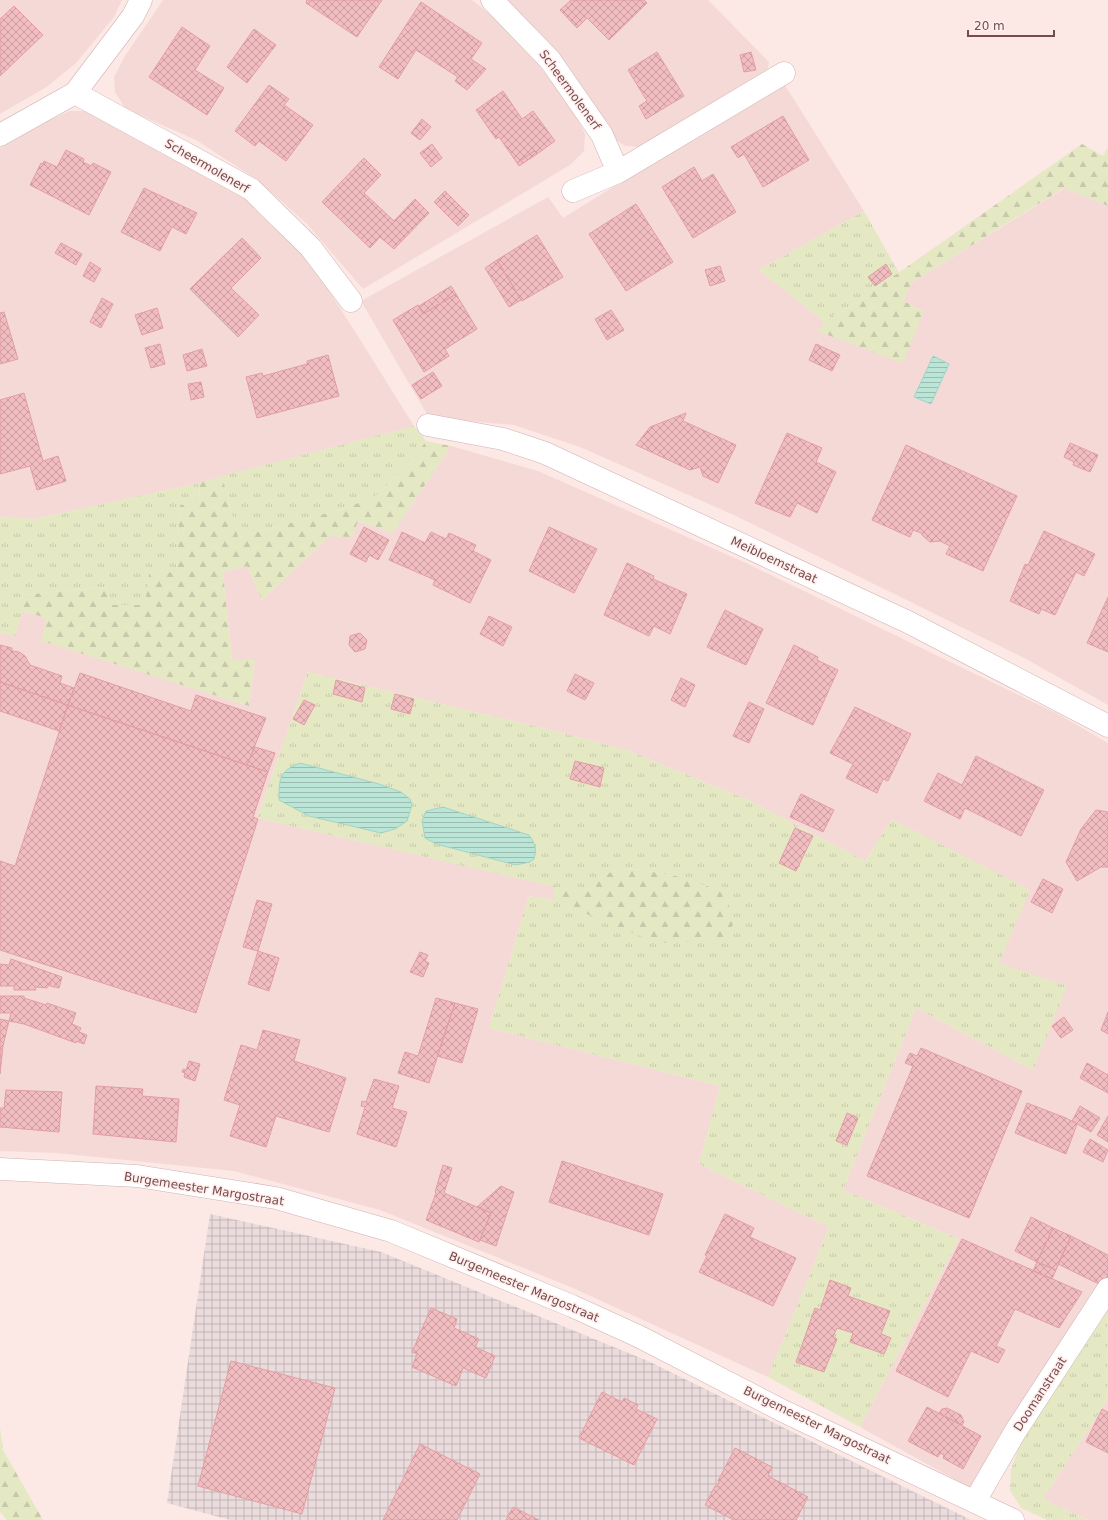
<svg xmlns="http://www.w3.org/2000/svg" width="1108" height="1520" font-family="'DejaVu Sans',sans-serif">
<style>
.residential{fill:#f5d9d7}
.industrial{fill:url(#industrial-grid)}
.grass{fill:url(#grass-tufts)}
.forest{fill:url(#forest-firs)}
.water{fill:url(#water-rules);stroke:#a0d6c6}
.building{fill:url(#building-cross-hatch);stroke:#e39ea4}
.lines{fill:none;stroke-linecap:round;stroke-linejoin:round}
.minor-casing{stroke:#d2b1b2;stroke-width:23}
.minor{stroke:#fff;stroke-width:22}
.labels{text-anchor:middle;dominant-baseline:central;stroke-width:3;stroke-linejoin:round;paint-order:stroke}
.street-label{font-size:12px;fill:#744b4f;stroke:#ffeeeb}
</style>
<defs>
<pattern id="industrial-grid" width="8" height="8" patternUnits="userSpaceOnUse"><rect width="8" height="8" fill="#eadcdc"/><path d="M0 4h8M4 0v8" fill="none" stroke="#c2b4b5"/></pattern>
<pattern id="grass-tufts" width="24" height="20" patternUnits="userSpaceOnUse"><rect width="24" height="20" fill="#e4e9c4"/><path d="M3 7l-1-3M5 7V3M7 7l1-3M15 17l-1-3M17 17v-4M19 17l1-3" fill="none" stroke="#c7c9aa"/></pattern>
<pattern id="forest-firs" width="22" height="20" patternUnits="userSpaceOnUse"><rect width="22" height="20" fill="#e4e9c4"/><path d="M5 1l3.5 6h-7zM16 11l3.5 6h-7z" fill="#c7c9aa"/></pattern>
<pattern id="water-rules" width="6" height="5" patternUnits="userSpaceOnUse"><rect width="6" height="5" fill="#bae5d7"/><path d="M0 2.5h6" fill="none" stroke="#9cbcb1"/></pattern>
<pattern id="building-cross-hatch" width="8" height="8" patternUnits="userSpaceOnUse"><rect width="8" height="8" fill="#f1bdc1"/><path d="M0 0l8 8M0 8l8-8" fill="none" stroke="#c89c9f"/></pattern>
</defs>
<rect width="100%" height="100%" fill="#fce8e5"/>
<!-- residential -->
<path class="residential" d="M0,0H122L114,17L76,63L48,86L0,114Z
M163,0H472L496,19L531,55L572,109L585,134L584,151L570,165L363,289L307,224L259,181L196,140L126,109L115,92L114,77L125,56Z
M507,0H708L769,62L767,72L641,147L625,146L612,137L540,33Z
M783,82L864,211L759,270L825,322L817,331L903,301L911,283L1065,188L1108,206V705L1026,659L736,516L580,447L514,425L447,419L428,416L361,301L548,197L563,218Z
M70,111H93L249,199L299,248L320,277L361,341L414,426L199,483L35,519L0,517V148L43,123Z
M451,446L538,471L746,563L1058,714L1108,743V1286L972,1489L860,1427L959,1239L843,1190L916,1008L1033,1070L999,963L892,819L865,861L748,800L627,750L559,732L308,672L257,818L553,886V900L529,896L489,1028L720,1086L699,1164L829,1227L768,1377L573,1288L380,1210L234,1171L57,1153L0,1151V632L14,637L23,611L46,618L43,640L249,706L255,660H232L223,572L247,566L262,600L330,536L358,521L393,533Z
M1108,1399V1520H1088L1043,1499Z"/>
<!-- industrial -->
<path class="industrial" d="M210,1214L381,1252L648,1361L971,1520H230L167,1503Z"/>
<!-- grass -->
<path class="grass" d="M864,211L899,273L844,311L822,320L759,270Z
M414,426L426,441L408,466L374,497L343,509L238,537L222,476Z
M199,483L200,503L180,505L176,572L145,605H110L107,587L22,595L23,611L14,637L0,632V517L35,519Z
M308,672L559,732L627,750L748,800L865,861L892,819L1030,890L999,963L1067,986L1033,1070L916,1008L843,1190L959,1239L860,1427L768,1377L829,1227L699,1164L720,1086L489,1028L529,896L553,900L676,876L641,870L619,869L604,875L591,889L577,892L257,818Z
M1108,1304V1399L1043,1499L1088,1520H1047L1021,1508L1010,1490L1011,1470L1020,1444Z"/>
<!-- forest -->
<path class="forest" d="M1082,144L1103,156L1108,147V206L1064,188L911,283L903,301L924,311L903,363L817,331L825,323L822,320L844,311Z
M426,441L451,446L393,533L358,521L352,537L330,536L262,600L247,566L223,572L232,660H255L249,706L42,641L46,618L23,611L22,595L107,587L110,605H145L149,574L176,572L180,505L200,502L199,483L222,476L238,537L343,509L374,497L408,466Z
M619,869L641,870L676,876L719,890L731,909L733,925L721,941L657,943L553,900V886L577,892L591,889L604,875Z
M0,1428L3,1450L43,1520H7L0,1512Z"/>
<!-- water -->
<path class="water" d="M933,356L949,364L931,404L914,397Z
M300,763L379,784L401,792L410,799L412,805L407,821L395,829L381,833L309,816L279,800C279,779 279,771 300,763Z
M443,807L529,835C535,843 537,849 534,859L530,862L516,865L436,844L425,838L422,821L426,811Z"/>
<!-- building -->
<path class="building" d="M307,0H382L357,37L306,3Z
M571,0H644L647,3L609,40L587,18L577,28L560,10Z
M421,2L482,43L471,59L486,69L467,90L455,81L458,77L416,50L398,79L379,67Z
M14,6L43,35L0,76V19Z
M182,27L210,46L195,70L224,88L207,115L149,77Z
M254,29L276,45L247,83L227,67Z
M657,52L684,96L646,119L639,106L647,101L628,70Z
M751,52L756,70L744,72L740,55Z
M269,85L289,99L284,105L313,125L286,161L259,141L255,146L235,131Z
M503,91L522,119L533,111L555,141L537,154L534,151L517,163L499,137L496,139L476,110Z
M783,116L809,160L763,187L744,154L738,158L731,147Z
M422,119L431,127L420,140L411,133Z
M432,144L442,158L431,167L420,153Z
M66,150L84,159L83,162L91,166L93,163L111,172L89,215L30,185L41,163L43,164L44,161L57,167Z
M534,151L537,154L519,166L517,163Z
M364,158L381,175L364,193L394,221L415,199L429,213L394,249L380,237L370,248L322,202Z
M694,167L702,181L713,174L736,212L693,238L662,187Z
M144,188L197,213L186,234L172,227L160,251L121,232Z
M445,191L469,215L458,226L434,202Z
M636,204L673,262L626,291L589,234Z
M537,235L563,277L522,301L497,260Z
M242,238L261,258L231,288L259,315L238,337L190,289Z
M61,243L82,254L76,265L55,253Z
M497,260L521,300L509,307L485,268Z
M90,262L101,269L94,282L83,276Z
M886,264L892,274L875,286L868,277Z
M720,266L725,281L710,286L705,270Z
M451,286L456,294L423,314L419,306Z
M456,294L477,329L445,349L449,356L424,372L393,320L418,305L423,314Z
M102,298L113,304L101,328L90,322Z
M157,308L163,328L142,335L135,315Z
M611,310L624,330L607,340L595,319Z
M4,312L18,359L0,364V313Z
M160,344L165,364L151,368L145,348Z
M816,344L840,355L832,371L809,360Z
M202,349L207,366L187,371L183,355Z
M328,355L339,396L257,418L246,377L262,373L263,376L307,364V361Z
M433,372L442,386L421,399L412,385Z
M201,382L204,397L191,400L188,384Z
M24,393L43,461L58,456L66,481L37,490L30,466L0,474V400Z
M686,413L683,421L736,445L718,483L703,476L700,467L690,470L636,445L650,427Z
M787,433L822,448L816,462L836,472L817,513L797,503L790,517L755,503Z
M1070,443L1098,455L1090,472L1073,465L1074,462L1064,457Z
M906,445L1017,496L983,571L946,554L950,546L940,541L930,542L923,536L921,533L913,530L910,537L872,520Z
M364,527L389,540L378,560L369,555L366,562L350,554Z
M549,527L597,549L574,593L529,571Z
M1044,531L1095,554L1084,576L1076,572L1055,615L1041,609L1039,614L1010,601L1025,564L1028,565Z
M402,532L425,543L431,532L446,539L449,533L476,545L473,551L491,560L470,603L433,585L435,580L389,560Z
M627,563L654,576L653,579L687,594L670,634L654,626L649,636L604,615Z
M1108,597V652L1087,643Z
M725,610L763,629L746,665L707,647Z
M489,616L512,627L503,646L480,634Z
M360,633L367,640L365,649L355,652L349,645L350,636Z
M0,645L12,648V651L19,652L25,656L30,665L62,676L60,683L74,688L68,705L0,682Z
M794,645L818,657L817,660L838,670L813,725L766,703Z
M80,673L191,711L196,695L266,718L247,765L68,705Z
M575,674L594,683L585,700L567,691Z
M681,678L695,685L685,707L671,700Z
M336,680L365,688L362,702L333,694Z
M0,682L68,705L59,731L0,711Z
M395,694L414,699L410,714L391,709Z
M304,700L315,705L304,725L293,719Z
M749,702L764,709L749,743L733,736Z
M68,705L268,772L253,817L258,819L196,1013L0,950V861L15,866Z
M855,707L911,734L888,781L883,779L877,793L846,778L853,764L830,753Z
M255,747L275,753L268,772L247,765Z
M976,756L1044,790L1021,836L965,808L960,819L924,801L938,773L962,785Z
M575,761L604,768L600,787L570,779Z
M801,794L834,810L823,832L790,817Z
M1096,810L1108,812V867H1101L1077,881L1066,862L1081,829Z
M795,828L813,836L796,871L779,863Z
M1043,879L1063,889L1052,913L1031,902Z
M257,900L272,904L258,951L243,947Z
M258,951L279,958L269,991L248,984Z
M420,952L428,955L425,961L429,963L423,977L410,972Z
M11,959L62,977L59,988L50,986L51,982L47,988L35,987L36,990H14V986H0V964L9,965Z
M0,996H24V998L46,1005L47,1003L76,1013L72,1024L81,1028L79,1032L87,1035L84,1044L76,1041V1043L24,1024L9,1021L11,1013H0Z
M436,998L455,1003L429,1083L398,1073L405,1052L418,1056Z
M455,1003L478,1009L462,1063L437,1056Z
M1108,1012V1034L1101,1030Z
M1064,1017L1073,1030L1061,1038L1052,1026Z
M0,1019L9,1021L3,1046L0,1074Z
M263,1030L300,1040L294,1061L346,1078L329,1132L276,1116L266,1147L230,1136L240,1105L224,1100L241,1045L257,1050Z
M921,1048L1022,1091L969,1218L867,1176L913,1066L905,1063L910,1053L917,1056Z
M189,1061L200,1064L195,1081L184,1077L185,1073L182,1072L183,1069L186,1070Z
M1087,1063L1108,1075V1093L1080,1078Z
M374,1079L399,1086L392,1108L407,1112L396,1147L357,1134L365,1107L361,1106L362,1101L366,1102Z
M96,1086L143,1089L142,1096L179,1099L176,1142L93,1134Z
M6,1090L62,1092L59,1132L0,1127V1108H4Z
M1027,1103L1066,1118L1077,1124L1066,1154L1015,1133Z
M1080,1106L1100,1118L1091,1132L1072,1121Z
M847,1113L858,1118L847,1145L836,1141Z
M1108,1116V1142L1097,1135Z
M1090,1139L1108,1150L1103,1162L1083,1152Z
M562,1161L663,1194L649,1235L549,1202Z
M443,1165L452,1168L444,1193L491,1213L479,1242L426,1220L436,1193L435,1192Z
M501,1186L514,1192L496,1246L480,1240L491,1213L477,1207Z
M725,1214L754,1228L750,1237L796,1258L773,1306L699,1272L707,1256L705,1255Z
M1031,1217L1053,1228L1037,1262L1015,1251Z
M1053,1228L1071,1236L1056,1270L1037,1262Z
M1071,1236L1108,1255V1277L1103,1286L1058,1264Z
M962,1239L1082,1292L1059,1328L1015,1309L996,1346L1005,1350L998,1363L971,1351L948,1397L896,1371Z
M1037,1262L1056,1270L1052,1279L1033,1271Z
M830,1280L851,1288L848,1296L890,1311L881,1334L891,1338L884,1354L850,1342L853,1333L837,1328L833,1337L837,1339L824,1372L796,1362L815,1308L820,1310Z
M431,1308L457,1319L454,1328L479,1339L475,1347L495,1356L486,1378L463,1368L456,1386L412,1367L417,1354L412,1352Z
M231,1361L335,1388L302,1514L198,1486Z
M602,1392L622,1402L624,1398L638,1405L636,1409L657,1419L634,1465L579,1438Z
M927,1407L981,1436L963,1469L943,1458L944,1455L940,1453L938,1457L908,1441Z
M947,1408L961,1415L964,1422L962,1425L939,1413L942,1409Z
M1102,1409L1108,1412V1453L1086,1442Z
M420,1444L480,1474L457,1520H383Z
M735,1448L772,1467L768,1476L808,1497L796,1520H734L705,1505L715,1486L717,1487L719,1482L718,1481Z
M513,1507L539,1520H506Z"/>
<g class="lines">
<defs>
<path id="minor" d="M492,0L550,60L602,135L618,172
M75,93L251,189L311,248L351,301
M0,135L75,93L133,16L141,0
M573,191L618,172L784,73
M428,425L503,439L545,453L908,622L1108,726
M0,1169L137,1176L276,1198L391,1231L572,1306L638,1336L783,1411L1013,1520
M975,1501L1015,1432L1108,1289"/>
</defs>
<!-- minor casing -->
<use href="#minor" class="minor-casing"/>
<!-- minor -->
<use href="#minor" class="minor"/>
</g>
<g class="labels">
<!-- street labels -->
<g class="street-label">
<text transform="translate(570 90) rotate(54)">Scheermolenerf</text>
<text transform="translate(207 166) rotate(30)">Scheermolenerf</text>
<text transform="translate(774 560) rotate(25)">Meibloemstraat</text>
<text transform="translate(204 1189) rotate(9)">Burgemeester Margostraat</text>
<text transform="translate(524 1287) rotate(23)">Burgemeester Margostraat</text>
<text transform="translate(1040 1394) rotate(-57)">Doomanstraat</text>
<text transform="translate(817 1425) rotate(26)">Burgemeester Margostraat</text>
</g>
</g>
<!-- scale -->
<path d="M968 30v6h86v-6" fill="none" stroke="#744b4f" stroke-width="2"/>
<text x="974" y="30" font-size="12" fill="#744b4f" stroke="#ffeeeb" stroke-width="3" paint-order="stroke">20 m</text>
</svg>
